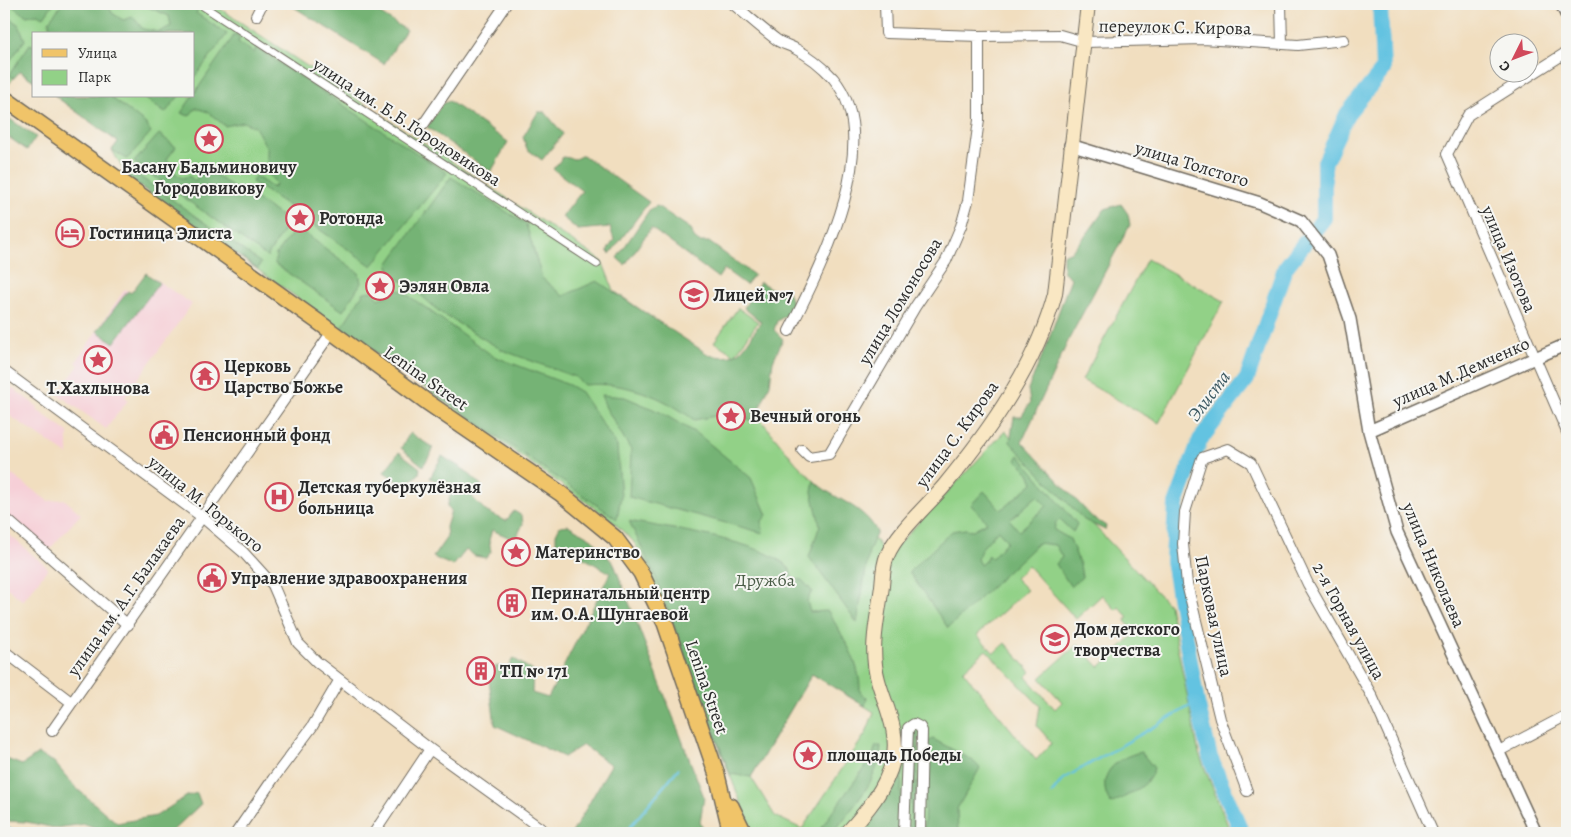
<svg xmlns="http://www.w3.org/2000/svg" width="1571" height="837" font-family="Alegreya,serif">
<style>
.built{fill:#f6cfd7}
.green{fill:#92d187;stroke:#5e7e59;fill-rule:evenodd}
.forest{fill:#75b374;stroke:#506f50;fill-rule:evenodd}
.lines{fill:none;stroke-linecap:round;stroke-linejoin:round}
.stream{stroke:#63c3e1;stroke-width:2.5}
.river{stroke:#63c3e1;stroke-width:16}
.pedestrian-casing{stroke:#706a5f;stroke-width:9}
.minor-casing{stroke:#706a5f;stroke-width:12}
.tertiary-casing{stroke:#706a5f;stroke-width:14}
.secondary-casing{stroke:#706a5f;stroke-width:16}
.primary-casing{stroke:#706a5f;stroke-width:18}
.pedestrian{stroke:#fff;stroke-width:7}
.minor{stroke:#fff;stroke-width:10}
.tertiary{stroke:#fff;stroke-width:11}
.secondary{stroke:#f9e7c3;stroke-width:14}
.primary{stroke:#f0c469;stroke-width:15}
.labels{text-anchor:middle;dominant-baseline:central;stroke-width:4;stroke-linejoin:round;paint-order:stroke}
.street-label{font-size:18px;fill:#2b2b2b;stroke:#f6f6f2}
.poi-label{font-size:18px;font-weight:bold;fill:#2b2b2b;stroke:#f6f6f2;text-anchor:start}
.park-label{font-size:18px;fill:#4a5d47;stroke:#f6f6f2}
.water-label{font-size:19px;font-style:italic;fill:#3c5962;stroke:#f6f6f2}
</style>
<rect width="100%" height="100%" fill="#f6f6f2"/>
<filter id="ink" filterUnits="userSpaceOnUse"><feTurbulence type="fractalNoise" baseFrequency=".02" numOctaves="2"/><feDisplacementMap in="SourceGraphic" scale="10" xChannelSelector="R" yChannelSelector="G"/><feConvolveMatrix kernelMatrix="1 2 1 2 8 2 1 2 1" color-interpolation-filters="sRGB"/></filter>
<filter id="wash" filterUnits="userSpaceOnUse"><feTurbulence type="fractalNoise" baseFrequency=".0096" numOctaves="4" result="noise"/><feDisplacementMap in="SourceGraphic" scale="20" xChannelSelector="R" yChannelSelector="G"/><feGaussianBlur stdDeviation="1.12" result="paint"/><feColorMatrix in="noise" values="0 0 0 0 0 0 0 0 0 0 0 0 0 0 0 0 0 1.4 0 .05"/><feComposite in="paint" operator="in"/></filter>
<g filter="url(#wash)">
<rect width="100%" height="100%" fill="#f1debf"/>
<!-- built -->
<path class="built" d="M146,273L192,304L125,397L128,400L106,429L58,394L79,365L76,362L125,289L131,293Z
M4,382L38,407L37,410L68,432V455L4,412Z
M4,469L48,501L64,499L81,514L48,551L4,513Z
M4,530L48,568L23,601L4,585Z"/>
<!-- green -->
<path class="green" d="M4,4H213L602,261L614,291L713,361L796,463L876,541L887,556L1005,431L1169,605L1199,754L1231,833H753L643,556L633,541L610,519L128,178L112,150L118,142L55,96H194V34H34V81L19,71L5,89ZM1028,566L1076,619L1102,595L1116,610L1119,607L1128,617L1125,621L1136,633L1099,667L1078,644L1040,678L1062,702L1055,709L1026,677L1031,672L1005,643L994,653L977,635L1027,590L1015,578ZM986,650L1040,706L1037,726L1052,743L1036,760L963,671ZM812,674L874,712L866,733L802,829L775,816L751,777Z
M1147,259L1224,301L1159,423L1082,380Z
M738,308L758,322L735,355L714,342Z"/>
<!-- forest -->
<path class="forest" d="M9,4H53L44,17L37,14L27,16Z
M62,4H108L112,13L123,20L133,17L143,29L159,32L171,26L169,16L141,4H201L196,13L227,34L194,78V34H51L49,21Z
M289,4H365L406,30L384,64Z
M4,14L19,25L25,40L4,69Z
M235,34L240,38L238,42L254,53L256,48L447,173L372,266L313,225L305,209L300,206L293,209L252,182L255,176L273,188L276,183L267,173V148L255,127L243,122L225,126L208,112L196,108L189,116L181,113Z
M30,44L34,46V81L20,71L14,78L9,75Z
M55,96H113L112,98L146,124L151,132L127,159L112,150L118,142Z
M142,96H179L165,113Z
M449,101L508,142L491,172L427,127L442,104Z
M538,112H545L563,134L542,160L527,149L523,137Z
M4,115L36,137L27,150L4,134Z
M159,134L176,147L167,159L175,173L182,178L189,176L195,181L204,166L240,193L244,190L284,218L282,222L287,225L267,257L134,162Z
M583,155L649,202L610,254L607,251L614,240L610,227L578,230L562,217L582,191L553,169L563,157L575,159Z
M132,171L261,263L258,269L128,178L127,175Z
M451,177L526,224L542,278L563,296L597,281L709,355C743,362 743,347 761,322L744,308L760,282L774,290L787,288L793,306L785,316L777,321L774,330L783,339L773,361L770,384L754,422C744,420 740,407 730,404L725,406L715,416L694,420C663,396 624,381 584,385L575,377L502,350L441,313L413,288L394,276L388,264Z
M1121,204L1128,214L1130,225L1069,339L1022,442L1092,517L1106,526L1105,530L1084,520L1010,442L1014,417H1021L1030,403L1028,389L1047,344L1071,278L1063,271V255L1072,251L1087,234L1105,209Z
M657,206L691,229L694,238L699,242H709L754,275L746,285L724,269L718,278L651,228L625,265L617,258L650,209Z
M294,231L300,233L303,232L359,273L361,283L343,311L275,264L276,254Z
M146,273L159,283L114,343L97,331L128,291L131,293Z
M394,288L402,291L493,356L569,385L581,392L617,446L621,496L617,519L341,328L364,292L372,291L379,299L395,292Z
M601,395L625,397L660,412L699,435L751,478L767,515L762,521L763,533L629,497L631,450L606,408Z
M410,433L432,447L433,450L423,466L401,448Z
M399,452L420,468L419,474L405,486L384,472Z
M1019,455L1077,524L1073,532L1060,520L1056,522L1054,530L1070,539L1080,565L1082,577L1071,587L1056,564L1062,557L1055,545L1038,543L948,628L909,572L952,531L965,529L973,530L987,522L971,505L984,491L1001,510L1033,483L1029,473L1016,460ZM1037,496L1047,506L1019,531L1010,520ZM998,530L1007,541L992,558L988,555L985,561L980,565L977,559L982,548Z
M442,456L466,471L482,486L480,491H474L472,497L487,512L506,521L514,511L522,516L523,524L515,540L492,530L489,540L491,552L486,558L475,556L466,550L453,566L433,557L447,537L446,527L451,511L447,507L453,486L450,482H440L430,478Z
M814,481C834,500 864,505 877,532L869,551L857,623L809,557L820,525L812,492Z
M629,521C668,529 763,540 789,568C791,571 792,576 793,579L802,580L812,591L807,601L810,612L828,611C842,636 861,662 860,692L867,698L865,706L812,674L751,777L730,774L653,571Z
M568,525L592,539L614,564L704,797L700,822L705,833H572L611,765L583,745L564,757L495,725L489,680L496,666L507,668L513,658L533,671L532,693L548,698L610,573L556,542V534L560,526Z
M913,730L918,731L915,833H910Z
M903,736L900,833H853L892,783L900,757Z
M933,739L972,760L980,768L957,809L958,833H924L927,742Z
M876,746H881C879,781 853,806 833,833H820L818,832L872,757Z
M1141,752L1154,768C1149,788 1127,795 1111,804C1094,777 1114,758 1141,752Z
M38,754L54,762L75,787L117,823L156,816L187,796L197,793L201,804L170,833H112L85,824L55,828L27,822L6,821L4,819V758L22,765Z"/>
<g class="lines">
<!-- stream -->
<path class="stream" d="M1052,793L1063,779L1197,702
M4,827L19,833
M625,833L678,769"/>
<!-- river -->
<path class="river" d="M1242,833L1210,757L1197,702L1173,561L1176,504L1200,440L1247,379L1285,268L1324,218V164L1347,114L1383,70L1380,4"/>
</g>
</g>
<g filter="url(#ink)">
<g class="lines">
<defs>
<path id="pedestrian" d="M200,4L597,264"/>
<path id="minor" d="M733,4C748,16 762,29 777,40C782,44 789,45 794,48C808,55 823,67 833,78C887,142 820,269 789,331
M885,4L886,33L979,36L1060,35L1085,42L1203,39L1298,45L1344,40
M1281,4L1282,44
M256,16L262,4
M1567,52L1468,115L1447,154L1567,432
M423,125L506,4
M4,371L202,517L243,552L273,585L298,643L317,662L430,749L547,833
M802,450L809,457L829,454L915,307L946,261L961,226L968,201L979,120V36
M4,517L128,625
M4,651L71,702
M52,731L331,333
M1499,751L1567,715
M1247,791L1220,719L1187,584L1183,544L1185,512L1202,458L1228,449L1251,463L1308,584L1372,696L1433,833
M236,833L273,779L312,727L339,681
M374,833L430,749
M904,833L908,728L914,724L920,727L922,731L920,833"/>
<path id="tertiary" d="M1561,4L1567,16
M1070,145L1260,203L1301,221L1328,255L1350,319L1369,431L1397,532L1536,833
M1369,431L1567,344"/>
<path id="secondary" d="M847,833C866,812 886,789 893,760C900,732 885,706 878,680C869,648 878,617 882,586C883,576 883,566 887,556C897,532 927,506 944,486C991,429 1036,365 1055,294L1088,4"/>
<path id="primary" d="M4,98L317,321L427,402L560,493L615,538L641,573L665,623L717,775L731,833
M731,806L744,833"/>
</defs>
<!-- pedestrian casing -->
<use href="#pedestrian" class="pedestrian-casing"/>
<!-- minor casing -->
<use href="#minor" class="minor-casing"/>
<!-- tertiary casing -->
<use href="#tertiary" class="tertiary-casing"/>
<!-- secondary casing -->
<use href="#secondary" class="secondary-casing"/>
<!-- primary casing -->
<use href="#primary" class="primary-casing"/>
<!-- pedestrian -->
<use href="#pedestrian" class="pedestrian"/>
<!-- minor -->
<use href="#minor" class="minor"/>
<!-- tertiary -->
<use href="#tertiary" class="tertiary"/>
<!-- secondary -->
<use href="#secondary" class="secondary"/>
<!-- primary -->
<use href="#primary" class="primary"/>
</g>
</g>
<!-- icons -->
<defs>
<symbol id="sight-ring" viewBox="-11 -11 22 22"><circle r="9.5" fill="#f6f6f2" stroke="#d1495b" stroke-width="1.5"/><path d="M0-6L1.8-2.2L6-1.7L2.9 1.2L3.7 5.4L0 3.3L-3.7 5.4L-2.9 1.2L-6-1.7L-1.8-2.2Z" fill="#d1495b"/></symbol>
<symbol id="hotel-ring" viewBox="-11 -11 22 22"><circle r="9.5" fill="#f6f6f2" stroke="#d1495b" stroke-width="1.5"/><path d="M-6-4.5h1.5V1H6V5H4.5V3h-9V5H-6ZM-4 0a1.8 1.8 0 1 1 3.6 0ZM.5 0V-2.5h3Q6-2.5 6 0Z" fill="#d1495b"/></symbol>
<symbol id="university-ring" viewBox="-11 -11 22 22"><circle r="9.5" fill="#f6f6f2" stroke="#d1495b" stroke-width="1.5"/><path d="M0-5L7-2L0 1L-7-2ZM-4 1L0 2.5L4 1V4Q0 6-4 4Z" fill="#d1495b"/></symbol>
<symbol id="temple-ring" viewBox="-11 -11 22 22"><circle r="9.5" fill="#f6f6f2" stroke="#d1495b" stroke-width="1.5"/><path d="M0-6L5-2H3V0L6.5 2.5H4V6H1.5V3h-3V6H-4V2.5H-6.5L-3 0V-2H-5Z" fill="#d1495b"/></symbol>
<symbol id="civic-ring" viewBox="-11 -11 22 22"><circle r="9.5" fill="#f6f6f2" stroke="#d1495b" stroke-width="1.5"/><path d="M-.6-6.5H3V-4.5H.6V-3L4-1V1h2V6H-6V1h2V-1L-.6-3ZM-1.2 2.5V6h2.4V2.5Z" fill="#d1495b"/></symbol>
<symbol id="hospital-ring" viewBox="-11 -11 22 22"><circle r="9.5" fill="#f6f6f2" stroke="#d1495b" stroke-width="1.5"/><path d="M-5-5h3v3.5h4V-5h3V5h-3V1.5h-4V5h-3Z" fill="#d1495b"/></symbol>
<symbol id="building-ring" viewBox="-11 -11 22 22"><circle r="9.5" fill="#f6f6f2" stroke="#d1495b" stroke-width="1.5"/><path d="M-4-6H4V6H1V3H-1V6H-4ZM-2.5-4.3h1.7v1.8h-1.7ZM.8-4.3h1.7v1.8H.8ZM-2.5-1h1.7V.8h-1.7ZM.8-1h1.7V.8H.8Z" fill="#d1495b"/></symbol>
<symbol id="school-ring" viewBox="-11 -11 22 22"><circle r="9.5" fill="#f6f6f2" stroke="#d1495b" stroke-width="1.5"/><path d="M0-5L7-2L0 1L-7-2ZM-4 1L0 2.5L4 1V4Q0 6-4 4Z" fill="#d1495b"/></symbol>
</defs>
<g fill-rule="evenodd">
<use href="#sight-ring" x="193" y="123" width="32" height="32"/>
<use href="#sight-ring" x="284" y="202" width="32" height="32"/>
<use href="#hotel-ring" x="54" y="217" width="32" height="32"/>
<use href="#sight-ring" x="364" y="270" width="32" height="32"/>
<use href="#university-ring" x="678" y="279" width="32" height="32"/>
<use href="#sight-ring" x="82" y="344" width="32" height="32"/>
<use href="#temple-ring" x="189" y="360" width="32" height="32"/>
<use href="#sight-ring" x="715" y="400" width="32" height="32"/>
<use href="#civic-ring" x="148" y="419" width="32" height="32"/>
<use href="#hospital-ring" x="263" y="481" width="32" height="32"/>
<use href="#sight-ring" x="500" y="536" width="32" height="32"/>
<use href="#civic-ring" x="196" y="562" width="32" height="32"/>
<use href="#building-ring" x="496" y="587" width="32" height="32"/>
<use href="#school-ring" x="1039" y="623" width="32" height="32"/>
<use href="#building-ring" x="465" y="655" width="32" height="32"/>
<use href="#sight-ring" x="792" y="739" width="32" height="32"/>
</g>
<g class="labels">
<!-- street labels -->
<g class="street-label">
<text transform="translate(1175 27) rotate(1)">переулок С. Кирова</text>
<text transform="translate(407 122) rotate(33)">улица им. Б.Б.Городовикова</text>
<text transform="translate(1192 164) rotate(17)">улица Толстого</text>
<text transform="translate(1509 259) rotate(67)">улица Изотова</text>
<text transform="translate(900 301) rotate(-59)">улица Ломоносова</text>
<text transform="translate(1461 372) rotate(-24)">улица М.Демченко</text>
<text transform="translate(426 378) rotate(35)">Lenina Street</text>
<text transform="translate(957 434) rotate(-54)">улица С. Кирова</text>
<text transform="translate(206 504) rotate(39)">улица М. Горького</text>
<text transform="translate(1434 565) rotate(67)">улица Николаева</text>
<text transform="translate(126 596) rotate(-55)">улица им. А.Г. Балакаева</text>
<text transform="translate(1214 616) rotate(78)">Парковая улица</text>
<text transform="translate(1349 621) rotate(61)">2-я Горная улица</text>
<text transform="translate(707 687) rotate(71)">Lenina Street</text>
</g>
<!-- poi labels -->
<g class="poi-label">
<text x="209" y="167" text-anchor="middle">Басану Бадьминовичу<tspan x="209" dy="21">Городовикову</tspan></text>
<text x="319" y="218">Ротонда</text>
<text x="89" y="233">Гостиница Элиста</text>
<text x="399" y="286">Ээлян Овла</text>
<text x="713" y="295">Лицей №7</text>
<text x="224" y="366">Церковь<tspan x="224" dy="21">Царство Божье</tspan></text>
<text x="98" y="388" text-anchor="middle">Т.Хахлынова</text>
<text x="750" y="416">Вечный огонь</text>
<text x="183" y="435">Пенсионный фонд</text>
<text x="298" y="487">Детская туберкулёзная<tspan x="298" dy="21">больница</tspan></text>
<text x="535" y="552">Материнство</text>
<text x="231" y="578">Управление здравоохранения</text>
<text x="531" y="593">Перинатальный центр<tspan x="531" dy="21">им. О.А. Шунгаевой</tspan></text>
<text x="1074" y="629">Дом детского<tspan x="1074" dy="21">творчества</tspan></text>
<text x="500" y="671">ТП № 171</text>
<text x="827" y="755">площадь Победы</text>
</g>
<!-- park labels -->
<g class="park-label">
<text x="765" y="580">Дружба</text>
</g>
<!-- water labels -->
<g class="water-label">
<text transform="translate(1209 396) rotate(-53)">Элиста</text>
</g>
</g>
<!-- margin -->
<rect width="1571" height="837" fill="none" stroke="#f6f6f2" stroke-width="20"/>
<!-- legend -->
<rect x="32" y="32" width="162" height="65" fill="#f6f6f2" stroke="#a5a5a2"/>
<rect x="42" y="49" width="25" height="8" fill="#f0c469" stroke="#a5a5a2"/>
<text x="78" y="58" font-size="15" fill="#2b2b2b">Улица</text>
<rect x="42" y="70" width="25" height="15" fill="#92d187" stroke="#a5a5a2"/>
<text x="78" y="82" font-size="15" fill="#2b2b2b">Парк</text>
<!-- north arrow -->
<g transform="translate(1514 58) rotate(228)"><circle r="24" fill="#f6f6f2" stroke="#a5a5a2"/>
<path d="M0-4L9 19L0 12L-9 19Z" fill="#d1495b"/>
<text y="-8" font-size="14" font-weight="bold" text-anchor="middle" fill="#2b2b2b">С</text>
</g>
</svg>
